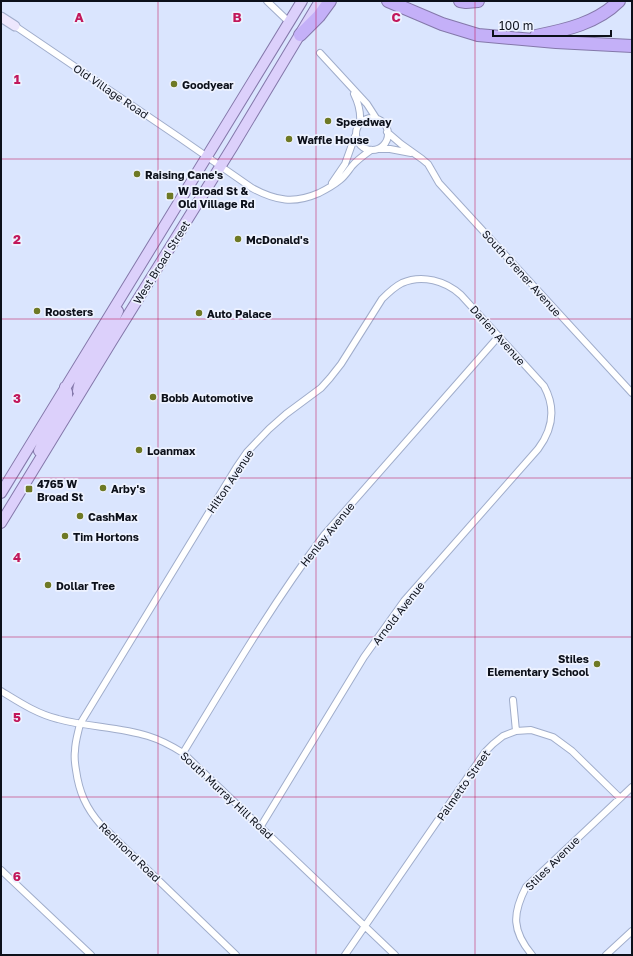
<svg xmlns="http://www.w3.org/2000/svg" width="633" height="956" font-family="'Golos Text',sans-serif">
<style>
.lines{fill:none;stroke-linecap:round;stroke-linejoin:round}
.street-casing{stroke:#a0adcb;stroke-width:8}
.secondary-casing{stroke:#a0adcb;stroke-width:11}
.primary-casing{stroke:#8478aa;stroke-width:12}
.highway-casing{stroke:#8478aa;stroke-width:14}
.street{stroke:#fff;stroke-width:6}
.secondary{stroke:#ede7fd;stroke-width:9}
.primary{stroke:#dcd0fb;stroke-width:10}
.highway{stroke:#c4b0f8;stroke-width:12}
.grid{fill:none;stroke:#c2185b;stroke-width:1;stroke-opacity:0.55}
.poi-dot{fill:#6e7925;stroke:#edf2ff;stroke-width:1.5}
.labels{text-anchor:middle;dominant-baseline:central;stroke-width:3.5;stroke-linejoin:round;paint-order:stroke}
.poi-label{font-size:11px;font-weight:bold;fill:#0c101a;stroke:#edf2ff;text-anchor:start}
.street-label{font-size:11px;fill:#0c101a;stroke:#edf2ff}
.grid-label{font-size:13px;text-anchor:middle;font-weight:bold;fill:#c2185b;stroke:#edf2ff;stroke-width:3.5;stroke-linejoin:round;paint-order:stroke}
</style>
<rect width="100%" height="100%" fill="#dae5fe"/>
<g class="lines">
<defs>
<path id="street" d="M267,1L289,22
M15,26L180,138L252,188C276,201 294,204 319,193C327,189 334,185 340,180C345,176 348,171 352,166C357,160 364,155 371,150
M320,53L367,104L376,118
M354,94C359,104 361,112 360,123
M356 134a16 16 0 1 1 32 0a16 16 0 1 1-32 0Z
M387,132L401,144L422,159L428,164L439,183L632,393
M378,149H390L411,153
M332,183L345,164L355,136
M1,691C19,702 37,714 58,719C87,727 119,727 148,736C161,740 172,746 183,753L395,955
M513,700L516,731
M183,753C228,679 272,604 324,535L499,336
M1,870L91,955
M236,955L101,825C86,808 79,792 76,770C75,764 74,757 75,751C75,742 78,733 80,724L236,468L247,452L269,429L286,414L321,388L330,378L341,364L382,299C388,293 394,287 402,283C422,274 446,281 461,295L544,386C556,408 553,429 538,449L404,601L364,657L261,826
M345,955L485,752L493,744L503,736L516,731L531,730L553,737L572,751L620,798
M532,955C512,931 512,914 526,887L632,787
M606,955L632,931"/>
<path id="secondary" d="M1,17L15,26"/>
<path id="primary" d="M78,391C80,373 94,359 103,343C108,333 113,322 118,311
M39,451L51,425L67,399V392L65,387
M1,493L302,1
M1,523L112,341L233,146L320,1"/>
<path id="highway" d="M388,1L442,24L478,35L556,42L632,46
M460,1L466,2L478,1
M300,35L319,16L330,1
M536,36C566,30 597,23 619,1"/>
</defs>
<!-- street casing -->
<use href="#street" class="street-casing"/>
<!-- secondary casing -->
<use href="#secondary" class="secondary-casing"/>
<!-- primary casing -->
<use href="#primary" class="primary-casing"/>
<!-- highway casing -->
<use href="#highway" class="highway-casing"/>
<!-- street -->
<use href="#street" class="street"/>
<!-- secondary -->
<use href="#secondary" class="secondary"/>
<!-- primary -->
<use href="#primary" class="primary"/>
<!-- highway -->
<use href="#highway" class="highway"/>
</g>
<!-- grid -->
<path class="grid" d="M158,1V955M316,1V955M475,1V955M1,159H632M1,319H632M1,478H632M1,637H632M1,797H632"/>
<!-- markers -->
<g class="poi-dot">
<circle cx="174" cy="84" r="4"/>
<circle cx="328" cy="121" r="4"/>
<circle cx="289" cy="139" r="4"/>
<circle cx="137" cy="174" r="4"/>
<rect x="166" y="192" width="8" height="8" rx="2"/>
<circle cx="238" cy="239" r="4"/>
<circle cx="37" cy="311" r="4"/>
<circle cx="199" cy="313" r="4"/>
<circle cx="153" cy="397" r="4"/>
<circle cx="139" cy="450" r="4"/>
<circle cx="103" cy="488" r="4"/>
<rect x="25" y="485" width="8" height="8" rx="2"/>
<circle cx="80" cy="516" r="4"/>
<circle cx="65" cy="536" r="4"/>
<circle cx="48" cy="585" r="4"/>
<circle cx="597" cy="664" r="4"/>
</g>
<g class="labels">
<!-- poi labels -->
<g class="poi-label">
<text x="182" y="84">Goodyear</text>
<text x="336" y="121">Speedway</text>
<text x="297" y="139">Waffle House</text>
<text x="145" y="174">Raising Cane's</text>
<text x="178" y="190">W Broad St &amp;<tspan x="178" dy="13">Old Village Rd</tspan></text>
<text x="246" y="239">McDonald's</text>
<text x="45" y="311">Roosters</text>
<text x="207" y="313">Auto Palace</text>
<text x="161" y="397">Bobb Automotive</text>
<text x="147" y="450">Loanmax</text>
<text x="37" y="483">4765 W<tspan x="37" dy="13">Broad St</tspan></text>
<text x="111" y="488">Arby's</text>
<text x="88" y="516">CashMax</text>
<text x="73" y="536">Tim Hortons</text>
<text x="56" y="585">Dollar Tree</text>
<text x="589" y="658" text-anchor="end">Stiles<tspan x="589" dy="13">Elementary School</tspan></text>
</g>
<!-- street labels -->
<g class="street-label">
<text transform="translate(111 91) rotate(34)">Old Village Road</text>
<text transform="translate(161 262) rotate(-58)">West Broad Street</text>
<text transform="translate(522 273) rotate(48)">South Grener Avenue</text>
<text transform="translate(498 335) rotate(48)">Darien Avenue</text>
<text transform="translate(230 481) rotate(-56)">Hilton Avenue</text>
<text transform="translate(327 534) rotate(-51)">Henley Avenue</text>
<text transform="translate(398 613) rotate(-52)">Arnold Avenue</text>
<text transform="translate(463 785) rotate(-55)">Palmetto Street</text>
<text transform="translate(227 795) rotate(43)">South Murray Hill Road</text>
<text transform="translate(130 852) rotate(44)">Redmond Road</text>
<text transform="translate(552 863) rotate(-45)">Stiles Avenue</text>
</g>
</g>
<g class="grid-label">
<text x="79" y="22">A</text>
<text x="237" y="22">B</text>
<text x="396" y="22">C</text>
<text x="17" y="84">1</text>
<text x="17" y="244">2</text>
<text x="17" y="403">3</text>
<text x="17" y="562">4</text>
<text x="17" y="722">5</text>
<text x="17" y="881">6</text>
</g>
<!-- border -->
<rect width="633" height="956" fill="none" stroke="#0c101a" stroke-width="4"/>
<!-- scale -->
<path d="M493 30v6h118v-6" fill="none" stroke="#0c101a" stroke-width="2"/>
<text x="499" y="30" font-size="12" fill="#0c101a" stroke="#edf2ff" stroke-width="3" paint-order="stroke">100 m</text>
</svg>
